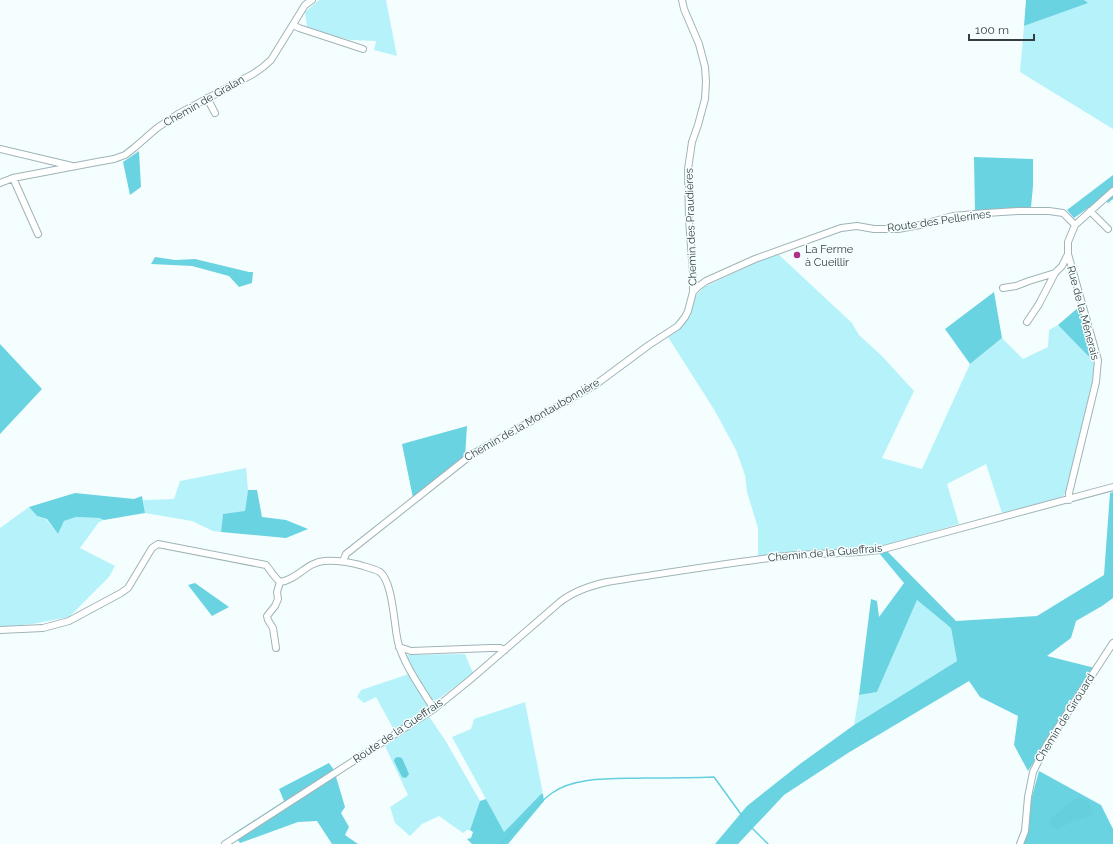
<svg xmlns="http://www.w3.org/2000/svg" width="1113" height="844" font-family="Raleway,sans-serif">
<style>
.green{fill:#b6f2fa}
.forest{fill:#6ad3e1}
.water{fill:#65cfdd}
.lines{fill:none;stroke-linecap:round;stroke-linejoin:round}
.stream{stroke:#65cfdd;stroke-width:1.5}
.minor-casing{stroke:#9fb4b7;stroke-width:8}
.minor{stroke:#fff;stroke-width:6}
.poi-dot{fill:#ab3288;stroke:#f5feff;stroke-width:1.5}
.labels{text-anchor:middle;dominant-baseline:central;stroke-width:3;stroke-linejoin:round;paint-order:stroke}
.street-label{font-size:11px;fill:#353e3f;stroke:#f5feff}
.poi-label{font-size:11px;fill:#353e3f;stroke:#f5feff;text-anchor:start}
</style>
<rect width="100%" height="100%" fill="#f5feff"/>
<!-- green -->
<path class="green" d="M319,0H386L397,56L374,50L376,41L350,40L327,34L307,27L305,12Z
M1084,0H1113V129L1020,72L1024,26L1087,3Z
M777,253L852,323L859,335L881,355L914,391L882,458L922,469L970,364L1002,338L1023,359L1048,347L1049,330L1058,325L1094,362V374L1066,493L1062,497L1002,513L986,464L947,484L959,524L871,549L805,551L758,556V528L747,492L745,475L736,450L715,411L668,337L683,325L688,319L694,298L704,287Z
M246,468L248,490L245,512L223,514L221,532L213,531L192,521L145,513L143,500L174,499L180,481Z
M29,507L37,516L46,519L58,534L64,521L76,517L99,518L104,520L99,522L80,548L115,566L109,577L69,617L32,624L0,627V528Z
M917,600L951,628L957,661L854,725L859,695L877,692Z
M465,654L473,673L433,703L409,662L407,655Z
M409,674L429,707L395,732L376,697L364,703L357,697L361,690Z
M525,702L543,794H541L503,833L486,799L452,737L471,729L474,719Z
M428,715L445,740L480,801L470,830H467L463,833L439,816L422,824L410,836L395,823L390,807L408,795L385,746Z"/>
<!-- forest -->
<path class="forest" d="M1026,0H1084L1088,3L1024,26Z
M139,151L141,187L130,195L123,162Z
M974,157L1033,159V186L1031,207L975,212Z
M1113,175V199L1108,203L1102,198L1074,218L1067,210Z
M155,257L175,260L195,259L249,272H253L252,283L239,287L229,276L192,266L151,264Z
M994,292L1002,338L970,364L945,329Z
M1080,306L1094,358V362L1058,325Z
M0,344L42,389L0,434Z
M467,426L465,457L413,498L402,444Z
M248,490H257L262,517L286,520L308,529L286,538L221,532L223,514L245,511Z
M1113,492V598L1102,606L1076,621L1071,638L1047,656L1095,668L1028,771L1014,745L1018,716L980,697L969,681L848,753L784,795L738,844H715L747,806L800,764L854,725L957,661L951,628L917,600L877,692L859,695L871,599L877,601L879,617L904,583L879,553L887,551L956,621L1037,616L1104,575L1110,493Z
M75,493L134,499L142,496L145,513L104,520L99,518L76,517L64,521L58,534L47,519L37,516L29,507Z
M195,583L229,607L212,616L188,585Z
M329,763L334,770L345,807L341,813L349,827L345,835L358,844H332L317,821L298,822L265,834L240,843L233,834L284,801L279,789Z
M1039,771L1101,805L1113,829V844H1023L1029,827L1031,800Z
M541,794H543L544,801L508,844H472L467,839L471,838L473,832L470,830L480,801L486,799L504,832Z"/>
<!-- water -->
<path class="water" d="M398,757L402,758L409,774L406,778L402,777L394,761L395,758Z
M1080,798L1088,801L1093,812L1090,816L1073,821L1057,830C1052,828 1049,826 1050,819L1075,799Z"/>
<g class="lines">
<!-- stream -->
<path class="stream" d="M749,825L768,844
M499,844C519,830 532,807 552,793C575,776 616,779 644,778C667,778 691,778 714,777L743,817"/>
<defs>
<path id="minor" d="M293,25L299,28L363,49
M207,98L215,113
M0,149L72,166
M13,178L38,234
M0,183L13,178L97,162L114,159L125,155L134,148L157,128L178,114L253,74L263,67L271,60L305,5L312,0
M1090,211L1108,229
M1003,288L1016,286L1029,281L1055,273
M693,292L699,286L706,281L755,259L841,228L857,226L874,229H898L920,225L953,216L986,213L1018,211H1049L1063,213L1075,225
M1027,322L1039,304L1055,273L1062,266L1068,254
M1069,500V493L1096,382L1098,360L1068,254V242L1075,225L1113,191
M343,561L346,554L471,455L595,385L649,345L678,326L685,317L688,311L693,292V273L689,220L688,169L692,142L698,125L705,99L706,82L705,67L699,44L684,9L682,0
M0,630L43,628L69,621L121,593L128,588L152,548L158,544L266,565C271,571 274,577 280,582C297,580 307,562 324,561C336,560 348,562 360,565C366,567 375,569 380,572C393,582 394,626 398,642C403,663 422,690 434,709
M399,647L411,651L491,648H500L505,650
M276,648L273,628L268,620L267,616L275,606L278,599L277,592L280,582
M225,844L434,709L471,679L560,602C574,591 589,586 607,582C667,573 726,563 786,556C817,553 849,554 880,550L1113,487
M1020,844L1025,831L1028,797L1033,772L1046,746L1113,643"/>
</defs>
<!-- minor casing -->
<use href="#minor" class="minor-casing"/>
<!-- minor -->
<use href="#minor" class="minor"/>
</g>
<!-- markers -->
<circle class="poi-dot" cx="797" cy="255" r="4"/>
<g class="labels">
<!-- street labels -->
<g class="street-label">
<text transform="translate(204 101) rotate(-30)">Chemin de Gralan</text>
<text transform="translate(939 221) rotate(-8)">Route des Pellerines</text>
<text transform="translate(691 227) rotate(-92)">Chemin des Praudières</text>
<text transform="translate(1083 313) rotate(75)">Rue de la Ménerais</text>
<text transform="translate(532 420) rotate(-30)">Chemin de la Montaubonnière</text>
<text transform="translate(825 553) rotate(-5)">Chemin de la Gueffrais</text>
<text transform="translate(1065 718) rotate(-58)">Chemin de Girouard</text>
<text transform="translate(398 731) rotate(-34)">Route de la Gueffrais</text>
</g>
<!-- poi labels -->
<g class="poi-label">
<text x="805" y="249">La Ferme<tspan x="805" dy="13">à Cueillir</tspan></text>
</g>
</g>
<!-- scale -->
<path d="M969 34v6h65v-6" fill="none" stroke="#353e3f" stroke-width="2"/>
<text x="975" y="34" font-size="12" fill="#353e3f" stroke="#f5feff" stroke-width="3" paint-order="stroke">100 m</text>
</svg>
